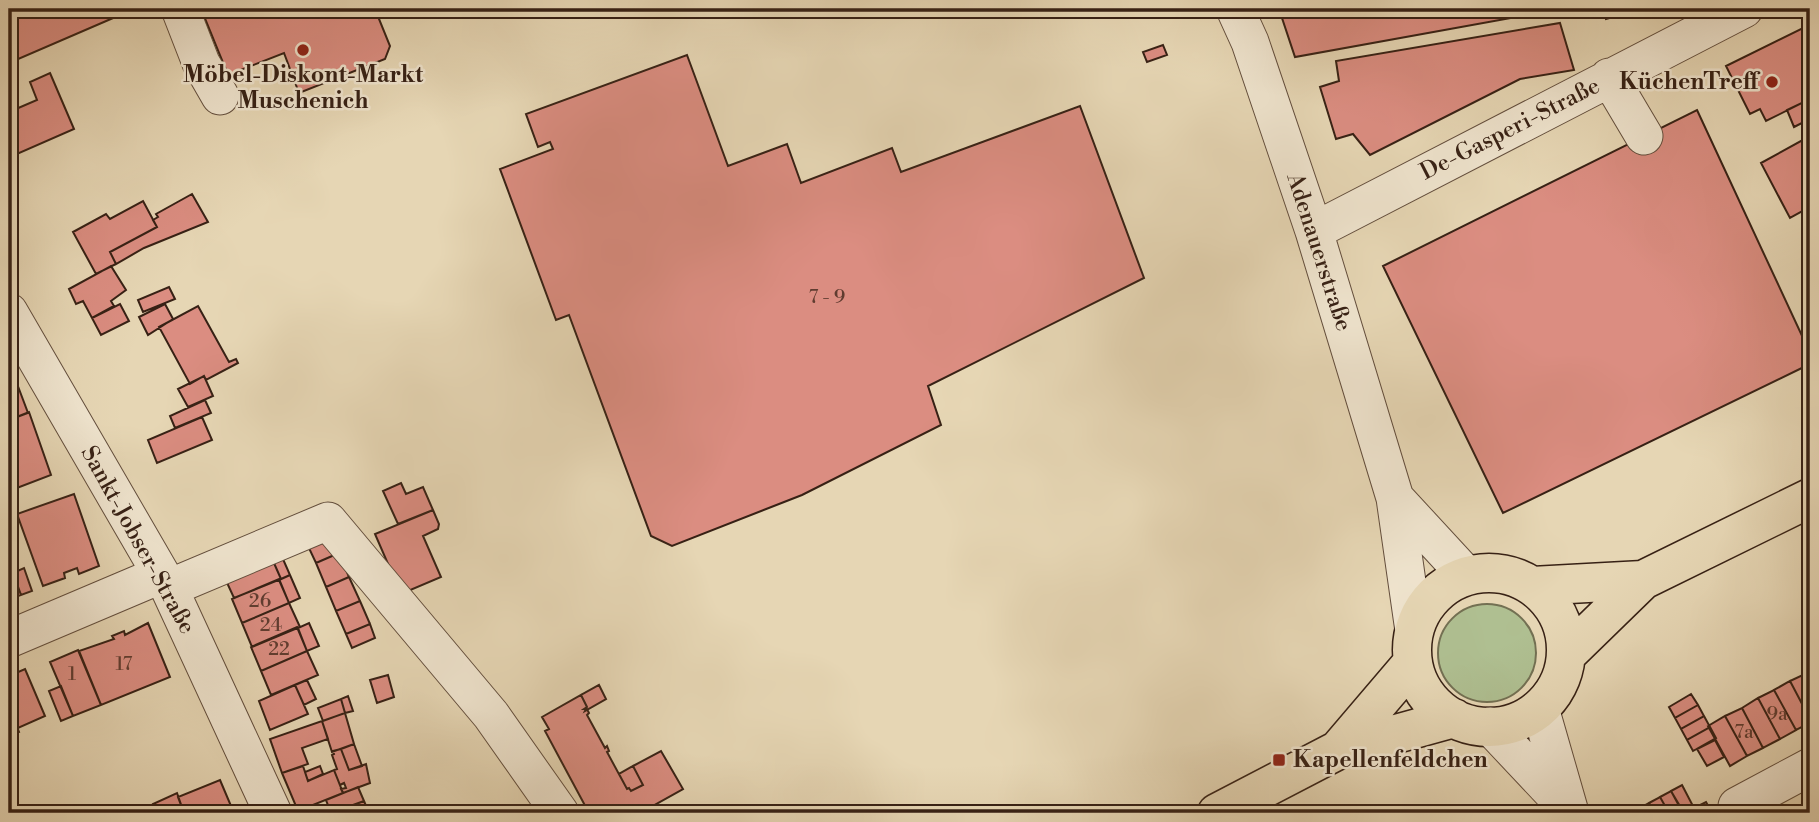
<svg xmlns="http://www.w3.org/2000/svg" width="1819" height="822" font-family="'Libre Bodoni',serif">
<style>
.green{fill:#afbf91;stroke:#737053;stroke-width:2}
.building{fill:#db8d81;stroke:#372115;stroke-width:2}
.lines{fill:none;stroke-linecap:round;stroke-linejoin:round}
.minor-casing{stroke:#634e3d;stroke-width:39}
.major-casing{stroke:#372115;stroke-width:41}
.minor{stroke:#efe4ce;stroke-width:37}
.major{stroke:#e6d6b4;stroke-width:38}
.poi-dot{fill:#8f2418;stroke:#efe4ce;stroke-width:2.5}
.labels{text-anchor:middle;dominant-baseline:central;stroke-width:5;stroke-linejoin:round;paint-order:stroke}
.number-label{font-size:19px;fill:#603c30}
.poi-label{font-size:23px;font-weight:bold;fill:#372115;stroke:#efe4ce}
.street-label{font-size:23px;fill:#372115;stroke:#efe4ce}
</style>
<rect width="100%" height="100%" fill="#e6d6b4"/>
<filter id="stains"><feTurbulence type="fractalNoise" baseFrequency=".00286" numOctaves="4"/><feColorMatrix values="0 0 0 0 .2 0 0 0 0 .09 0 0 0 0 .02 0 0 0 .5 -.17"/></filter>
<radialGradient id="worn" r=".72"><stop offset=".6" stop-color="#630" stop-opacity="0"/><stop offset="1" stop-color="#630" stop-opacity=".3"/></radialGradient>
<!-- green -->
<path class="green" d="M1438 653a49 49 0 1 1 98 0a49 49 0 1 1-98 0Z"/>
<!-- building -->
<path class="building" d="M9,9H134L9,63Z
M186,9H375L390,46L385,59L299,93L284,53L228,75L204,16L190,21Z
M1279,9H1561L1295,57Z
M1604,9H1642L1606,19Z
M1560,23L1574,70L1520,79L1370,155L1353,134L1336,139L1320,87L1339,81L1336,61Z
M1803,28L1810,42V99L1766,121L1760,109L1750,114L1726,66Z
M1163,45L1167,55L1147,62L1143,52Z
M687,55L728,166L787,144L801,183L892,148L901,172L1080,106L1144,278L928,386L941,425L802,495L672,546L651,536L569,315L556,320L500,169L553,149L550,142L538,147L526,114Z
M50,73L74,129L17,154L9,135V112L37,100L30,82Z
M1810,99V119L1794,127L1787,110Z
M1697,110L1810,353V364L1503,513L1383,266Z
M1810,136V207L1790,218L1761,163Z
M192,194L208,222L144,248L116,264L110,252L157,227L153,220L158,217L156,214Z
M143,201L157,227L110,252L116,264L96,274L73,232L106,214L110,219Z
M111,266L126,290L111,301L114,306L92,318L83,301L76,304L69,289Z
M169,287L175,299L143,312L138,300Z
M120,304L129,321L101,335L92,318Z
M165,304L173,319L148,335L139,317Z
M198,306L229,362L236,359L238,363L206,380L204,376L190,384L159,327Z
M204,376L213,396L188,407L178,389Z
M16,381L28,413L9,420V383Z
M205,400L211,413L175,428L170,416Z
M29,412L51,475L9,491V420Z
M202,417L212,440L157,463L148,440Z
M401,483L406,494L423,487L433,510L398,524L383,491Z
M74,494L99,566L79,574L77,568L64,573L65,578L43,586L17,514Z
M433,510L439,524L438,529L423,536L441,577L401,594L375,534Z
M331,536L339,553L316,563L308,546Z
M279,550L290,575L281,579L270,554Z
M339,553L349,577L326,587L316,563Z
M270,554L281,579L234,598L223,574Z
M24,568L32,591L21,595L13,573Z
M13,573L21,595L10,599L9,574Z
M290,575L300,598L289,603L279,580Z
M349,577L360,601L336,611L326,587Z
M279,579L289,603L242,623L232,599Z
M360,601L370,624L346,634L336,611Z
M289,603L300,627L252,647L242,623Z
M148,623L170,677L101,705L79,651L114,639L112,636L124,631L125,635Z
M309,623L319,646L307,651L298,628Z
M370,624L375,638L352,648L346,634Z
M297,627L307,651L261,671L251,647Z
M78,650L101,705L73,716L50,662Z
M307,651L318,675L271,695L261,671Z
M25,669L45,716L18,728L9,707V676Z
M1807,673L1810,679V719L1790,681Z
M388,675L394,697L377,703L370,680Z
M307,680L316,699L304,705L295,685Z
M1790,681L1810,719V723L1796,730L1774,690Z
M295,685L308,714L270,730L259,701Z
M599,685L606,699L585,711L587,707L581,695Z
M61,686L73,716L61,721L49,691Z
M1774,690L1796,730L1780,739L1758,698Z
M1691,694L1698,705L1675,718L1669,707Z
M581,695L587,707L584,709H587L589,713L587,715L605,748L607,746L609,751L607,752L627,789L629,788L631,791L643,785L633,766L661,751L683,789L640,813L637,807L625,813H589L545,731L549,729L542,717Z
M348,696L353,711L345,713L341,699Z
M1758,698L1780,739L1763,748L1742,708Z
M341,699L345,713L323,721L318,708Z
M1698,705L1704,716L1681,729L1675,718Z
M9,707L19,732L9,736Z
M1742,708L1763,748L1747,756L1725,716Z
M345,713L354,744L332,752L322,721Z
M1704,716L1710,727L1687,740L1681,729Z
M1725,716L1747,756L1730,766L1708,726Z
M322,721L328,739L302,748L308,764L282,773L270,739Z
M1710,727L1716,738L1693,751L1687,740Z
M1715,740L1724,757L1707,766L1697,749Z
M354,744L362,766L349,770L341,749Z
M341,749L349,770L366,764L370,783L343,793L341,789L346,788L344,783L340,785L334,770L337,769L332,755L334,754L333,751Z
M303,766L308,781L334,770L343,793L298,811L282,773Z
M320,766L323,774L308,781L305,772Z
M633,766L643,785L631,791L629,788L627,789L619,774Z
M220,780L234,813H184L178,797Z
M1682,785L1694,808L1684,813L1671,791Z
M358,787L364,801L331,813L326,800Z
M1671,791L1683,813H1669L1660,797Z
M177,793L184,813H157L153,804Z
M1660,797L1669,813H1655L1649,803Z
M364,801L369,813H333Z
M1706,802L1712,813H1684Z
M1649,803L1655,813H1640L1638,809Z"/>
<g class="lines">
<defs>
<path id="minor" d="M180,9L201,63L220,96
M1235,9L1250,42L1314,231L1395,498L1414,631
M1609,77L1644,136
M1314,231L1744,9
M9,312L169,588L273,813
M1395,498L1467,576
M169,588L328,521L491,715L560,813
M9,639L160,575
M1540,708L1569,809
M1490,726L1569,810
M1741,813L1737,806L1810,767"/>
<path id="major" d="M1412 650a77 77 0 1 1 154 0a77 77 0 1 1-154 0Z
M1532,586L1643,580
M1566,655L1643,580L1810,498
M1338,750L1413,662
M1217,813L1338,750L1454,718"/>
</defs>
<!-- minor casing -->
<use href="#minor" class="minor-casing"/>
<!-- major casing -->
<use href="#major" class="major-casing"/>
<!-- minor -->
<use href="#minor" class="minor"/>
<!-- major -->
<use href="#major" class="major"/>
</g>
<!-- markers -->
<g class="poi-dot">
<circle cx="303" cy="50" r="7"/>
<circle cx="1772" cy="82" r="7"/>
<rect x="1272" y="753" width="14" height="14" rx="3.5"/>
</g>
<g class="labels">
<!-- number labels -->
<g class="number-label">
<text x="827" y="297">7 - 9</text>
<text x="260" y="601">26</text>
<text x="271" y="625">24</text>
<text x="279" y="649">22</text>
<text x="124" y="664">17</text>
<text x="72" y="674">1</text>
<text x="1777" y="714">9a</text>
<text x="1744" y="732">7a</text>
</g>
<!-- poi labels -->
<g class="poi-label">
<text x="303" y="75">Möbel-Diskont-Markt<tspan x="303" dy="26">Muschenich</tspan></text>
<text x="1758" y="82" text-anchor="end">KüchenTreff</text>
<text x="1293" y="760" text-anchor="start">Kapellenfeldchen</text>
</g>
<!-- street labels -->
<g class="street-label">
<text transform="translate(1510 129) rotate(-27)">De-Gasperi-Straße</text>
<text transform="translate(1319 252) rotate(72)">Adenauerstraße</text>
<text transform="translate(138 540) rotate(61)">Sankt-Jobser-Straße</text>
</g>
</g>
<!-- margin -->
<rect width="1819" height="822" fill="none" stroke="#e6d6b4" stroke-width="35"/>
<rect x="10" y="10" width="1798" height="801" fill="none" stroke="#372115" stroke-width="3.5"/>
<rect x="18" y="18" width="1784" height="787" fill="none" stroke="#372115" stroke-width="2"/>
<rect width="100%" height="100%" filter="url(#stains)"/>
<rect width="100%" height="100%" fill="url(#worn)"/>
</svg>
